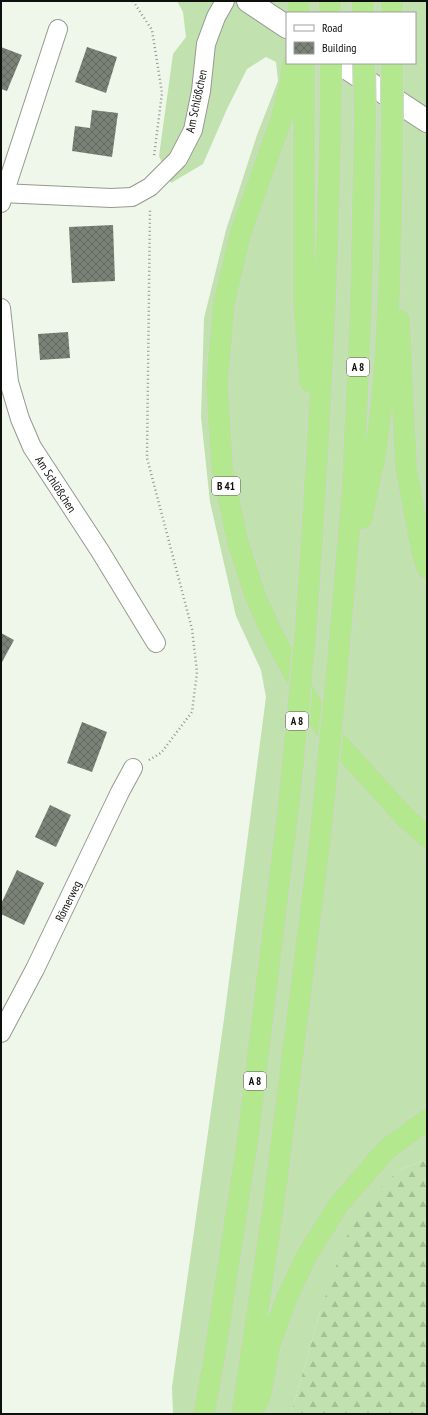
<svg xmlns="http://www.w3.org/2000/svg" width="428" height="1415" font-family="'PT Sans Narrow',sans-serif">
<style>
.grass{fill:#c1e1ae;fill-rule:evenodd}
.forest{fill:url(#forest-firs)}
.building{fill:url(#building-cross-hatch)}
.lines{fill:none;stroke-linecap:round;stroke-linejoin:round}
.minor-casing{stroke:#939a8f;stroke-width:20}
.tertiary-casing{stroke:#939a8f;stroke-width:24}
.motorway-casing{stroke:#d3d4d3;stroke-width:24}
.path{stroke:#90968d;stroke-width:2.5;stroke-dasharray:1 3;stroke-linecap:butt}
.minor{stroke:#fff;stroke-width:18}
.tertiary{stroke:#fff;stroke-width:22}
.motorway{stroke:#b3e88e;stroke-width:22}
.motorway-bridge-casing{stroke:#d3d4d3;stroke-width:24;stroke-linecap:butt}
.motorway-bridge{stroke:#b3e88e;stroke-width:22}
.labels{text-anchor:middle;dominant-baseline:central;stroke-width:3.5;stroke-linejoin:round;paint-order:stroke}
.shield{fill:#fff;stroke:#565855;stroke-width:1}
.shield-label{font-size:11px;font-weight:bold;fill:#0d100c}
.street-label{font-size:12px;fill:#0d100c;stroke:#fff}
</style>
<defs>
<pattern id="forest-firs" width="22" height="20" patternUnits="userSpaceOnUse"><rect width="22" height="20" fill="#c1e1ae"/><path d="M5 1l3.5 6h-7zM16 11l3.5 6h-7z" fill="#a5c094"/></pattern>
<pattern id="building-cross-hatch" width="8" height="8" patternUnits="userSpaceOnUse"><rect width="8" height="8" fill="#7a8176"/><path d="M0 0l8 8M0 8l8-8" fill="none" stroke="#62685f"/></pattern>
</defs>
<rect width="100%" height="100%" fill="#eff7eb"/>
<!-- grass -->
<path class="grass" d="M177,1H427V1159L399,1170L320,1312L291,1414H173L172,1387L224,1019L266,697L261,670L236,616L210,502L201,417L204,318L226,230L257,135L278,81L276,62L266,57L247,69L227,109L203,164L171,183L159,156L173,54L186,37L183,12ZM287,13H415V63H287Z"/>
<!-- forest -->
<path class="forest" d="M427,1159V1414H291L320,1312L346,1238L364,1203L399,1170Z"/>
<!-- building -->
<path class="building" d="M1,47L22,55L7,91L1,89Z
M87,47L117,57L106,93L75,82Z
M92,110L118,113L112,157L72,151L75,126L90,128Z
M113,225L115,281L72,283L69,227Z
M68,332L70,358L40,360L38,334Z
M1,633L14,640L1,664Z
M82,722L107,732L92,772L67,763Z
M50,805L71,815L56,847L35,837Z
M17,870L44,883L24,925L1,914V904Z"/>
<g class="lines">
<defs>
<path id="minor" d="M1,193L111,198L132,197L150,187L178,159L193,130L201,91L206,44L216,17L225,1
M1,203L58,29
M1,308L9,382L20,419L32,447L100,551L156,643
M1,1033L35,969L120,792L133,768"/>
<path id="tertiary" d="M248,1L287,27
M339,63L427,121"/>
<path id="motorway" d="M330,1V13
M363,1V13
M392,1V13
M298,13L299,1
M293,63L290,85L280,123L241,232L224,303L217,383L222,468L238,543L256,598L274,637L299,683L325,729L405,817L427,837
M304,63V301L310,382
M399,320L406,468L422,552L427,568
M362,518C366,495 372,473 376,450C390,345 391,239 392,133
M305,640C315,498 324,356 328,214C330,164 331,113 331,63
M336,682L353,485L361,304L365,121
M251,1413L260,1397L270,1344L286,1300L306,1257L339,1204L387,1149L427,1120
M204,1414L214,1359L248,1137L289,802
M242,1414L273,1209L320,839"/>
</defs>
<!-- minor casing -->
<use href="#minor" class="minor-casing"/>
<!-- tertiary casing -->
<use href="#tertiary" class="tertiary-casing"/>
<!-- motorway casing -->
<use href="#motorway" class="motorway-casing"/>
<!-- path -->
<path class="path" d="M133,1L152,30L162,93L154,156
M149,760L161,753L192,712L197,672L192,629L147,458L150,208"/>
<!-- minor -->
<use href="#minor" class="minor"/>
<!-- tertiary -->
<use href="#tertiary" class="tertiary"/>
<!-- motorway -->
<use href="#motorway" class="motorway"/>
<defs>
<path id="motorway-bridge" d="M364,63L365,121
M392,63V133
M289,802L305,640
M320,839L336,682"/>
</defs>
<!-- motorway-bridge casing -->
<use href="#motorway-bridge" class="motorway-bridge-casing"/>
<!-- motorway-bridge -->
<use href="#motorway-bridge" class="motorway-bridge"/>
</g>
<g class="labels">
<!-- shield labels -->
<g class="shield">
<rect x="347" y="358" width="22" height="18" rx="3"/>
<rect x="212" y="477" width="28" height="18" rx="3"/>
<rect x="286" y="712" width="22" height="18" rx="3"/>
<rect x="244" y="1072" width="22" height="18" rx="3"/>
</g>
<g class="shield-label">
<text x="358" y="367">A 8</text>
<text x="226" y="486">B 41</text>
<text x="297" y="721">A 8</text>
<text x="255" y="1081">A 8</text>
</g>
<!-- street labels -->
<g class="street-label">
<text transform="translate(196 101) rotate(-78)">Am Schlößchen</text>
<text transform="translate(56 484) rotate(57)">Am Schlößchen</text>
<text transform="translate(68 901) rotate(-64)">Römerweg</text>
</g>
</g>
<!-- border -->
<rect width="428" height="1415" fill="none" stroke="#0d100c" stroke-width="4"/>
<!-- legend -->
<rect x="286" y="12" width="130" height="52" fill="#ffffff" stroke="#9e9f9e"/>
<rect x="294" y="25" width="20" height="6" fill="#ffffff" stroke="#9e9f9e"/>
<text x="322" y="32" font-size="12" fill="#0d100c">Road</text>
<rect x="294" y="42" width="20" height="12" fill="url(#building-cross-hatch)" stroke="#9e9f9e"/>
<text x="322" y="52" font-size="12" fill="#0d100c">Building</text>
</svg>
